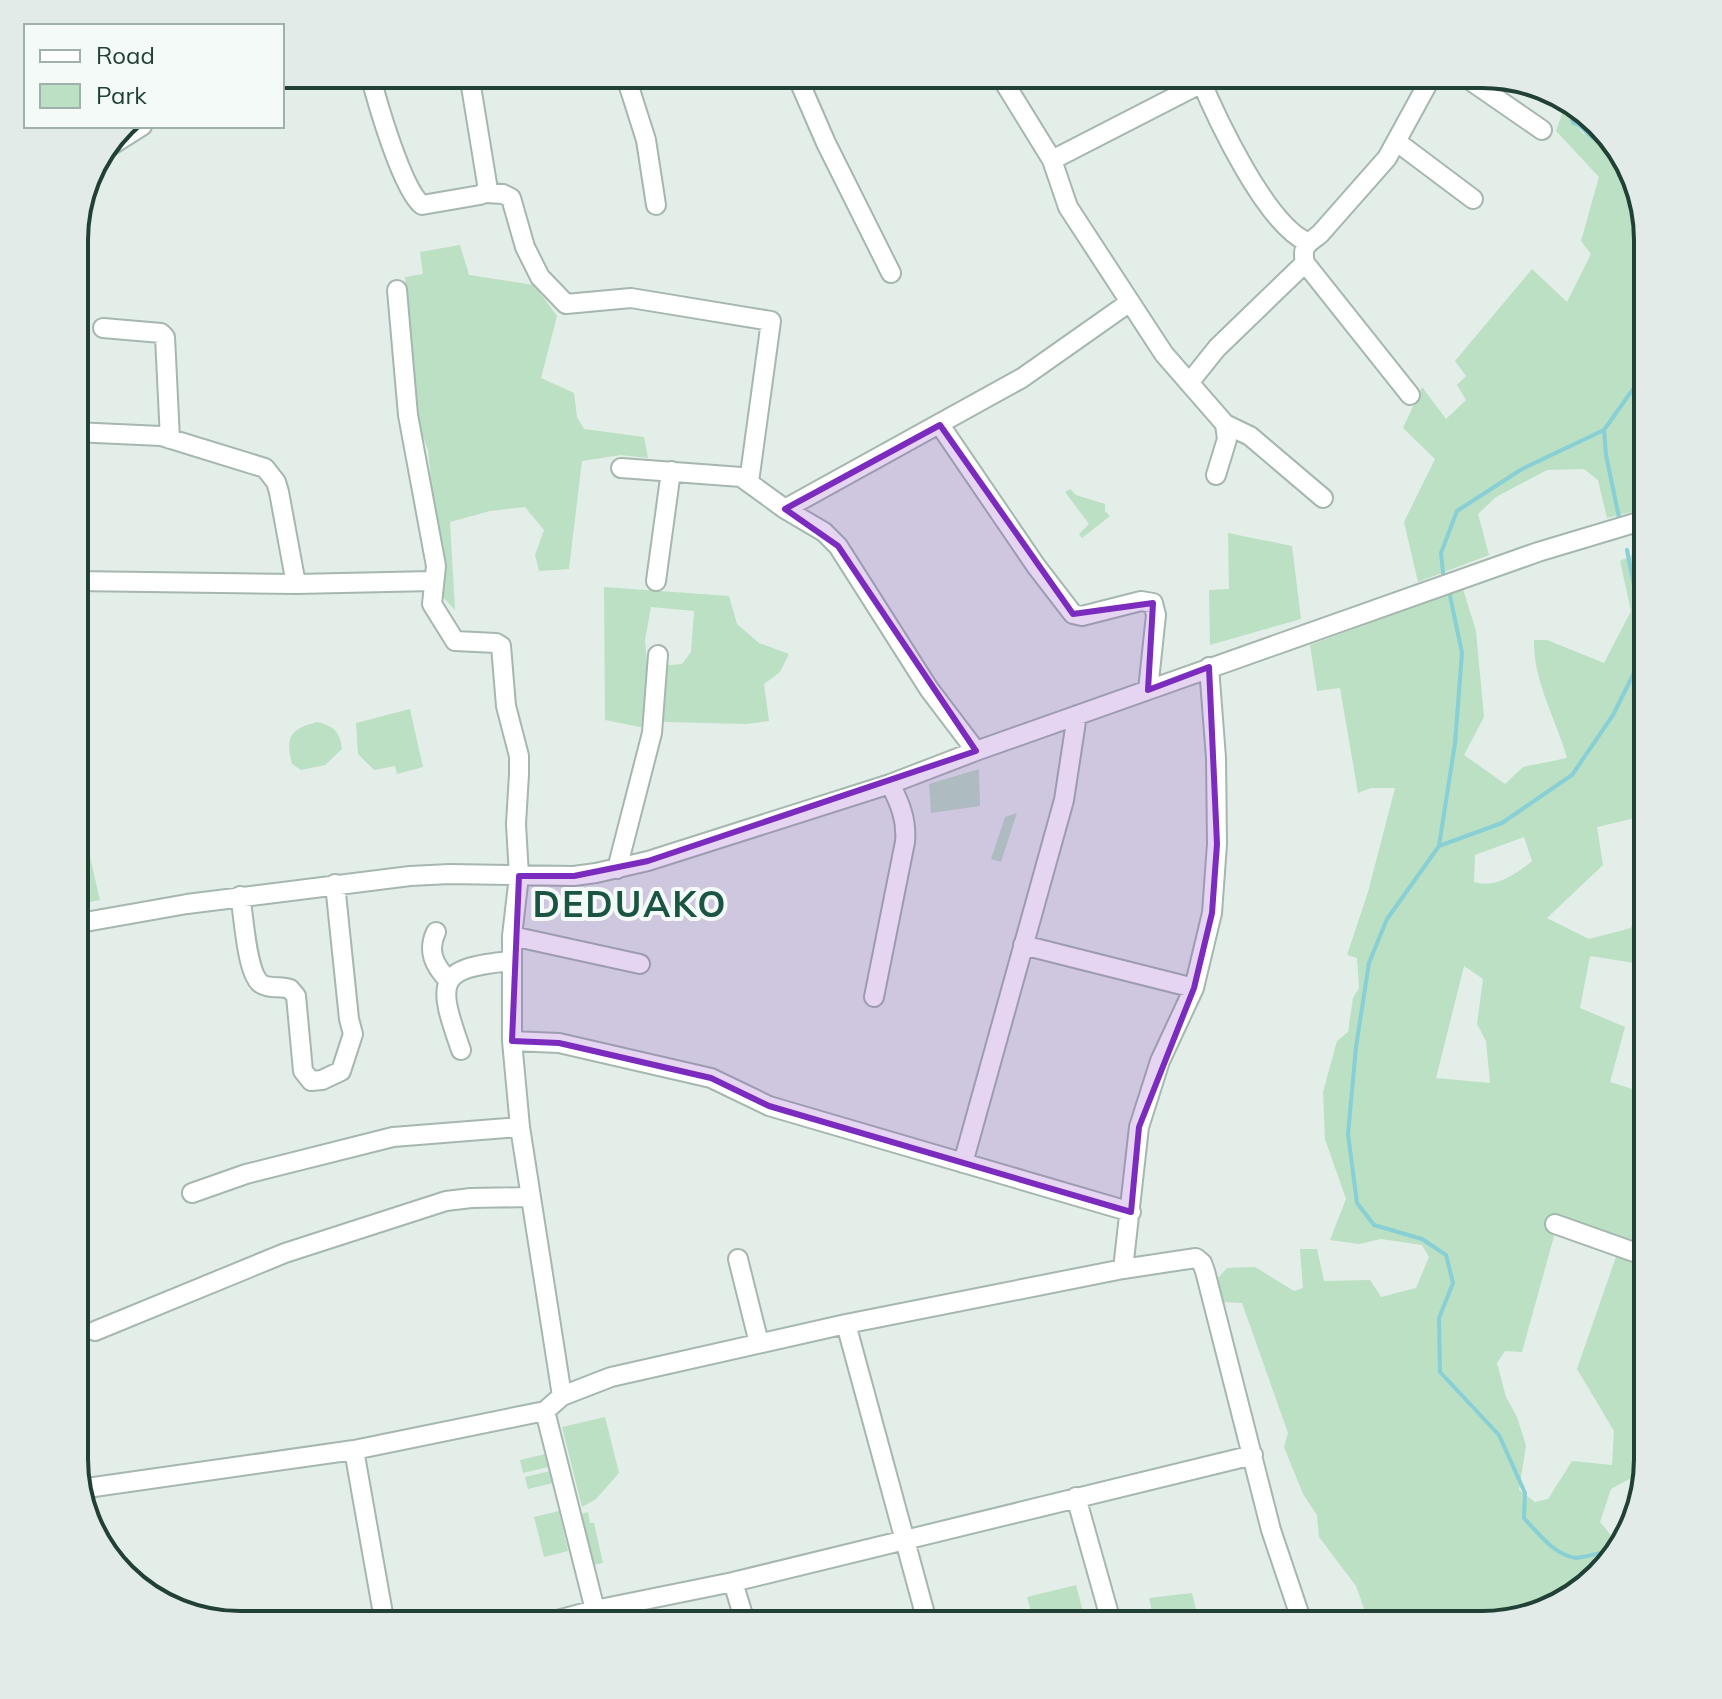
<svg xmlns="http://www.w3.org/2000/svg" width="1722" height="1699" font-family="Mulish,sans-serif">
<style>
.green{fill:#bbe0c3;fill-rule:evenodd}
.water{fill:#88cfd6}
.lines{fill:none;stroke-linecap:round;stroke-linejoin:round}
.stream{stroke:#88cfd6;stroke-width:4}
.minor-casing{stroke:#a5b7af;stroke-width:22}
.minor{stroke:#fff;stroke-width:18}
.marked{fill:#7b2cbf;fill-opacity:0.2;stroke:#7b2cbf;stroke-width:6;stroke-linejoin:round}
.labels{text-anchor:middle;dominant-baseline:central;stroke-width:8;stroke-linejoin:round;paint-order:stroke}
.district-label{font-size:36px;font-weight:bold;letter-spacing:2px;fill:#1b5443;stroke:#f4faf7}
.rim{fill:none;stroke:#214136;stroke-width:4}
</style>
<rect width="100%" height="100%" fill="#e3eee8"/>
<!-- green -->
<path class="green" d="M1567,100L1581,111L1576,116L1577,126L1583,134L1600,135L1601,126L1606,130L1636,177L1648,240V459L1638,466L1639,510L1607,518L1598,480L1584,469L1547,470L1496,497L1478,514L1489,555L1418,582L1404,522L1435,459L1403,428L1422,387L1446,419L1466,400L1457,385L1466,376L1455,361L1532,269L1567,302L1591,254L1581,241L1599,177L1556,131Z
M460,245L469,275L534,285L557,316L541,378L574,393L577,417L584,429L644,437L648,458L621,455L582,461L569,569L539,571L535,555L544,530L525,507L490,511L450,522L455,610L443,597L428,450L419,426L405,277L423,274L420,252Z
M1070,489L1076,495L1105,504V511L1110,516L1082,538L1079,534L1089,524L1065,492Z
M1228,533L1292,546L1301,619L1210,645L1209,590L1229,589Z
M1648,547V815L1597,827L1603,865L1547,918L1589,939L1631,928L1639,901L1648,900V965L1590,956L1580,1008L1625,1027L1610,1082L1648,1094V1252L1559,1218L1522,1352L1505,1351L1497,1363L1506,1397L1517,1417L1526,1446L1519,1490L1535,1502L1548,1499L1572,1461L1612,1465L1614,1431L1577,1369L1618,1251L1648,1264V1459L1646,1470L1611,1489L1600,1522L1619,1545C1610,1557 1602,1575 1590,1585C1528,1635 1445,1625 1370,1625L1356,1586L1319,1537L1317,1515L1303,1494L1284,1447L1288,1433L1242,1303L1223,1302L1218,1278L1227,1268L1255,1267L1294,1291L1303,1288L1300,1249H1317L1324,1281L1370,1280L1381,1297L1416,1288L1429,1257L1422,1245L1381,1239L1359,1244L1330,1240L1346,1199L1325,1139L1323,1092L1337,1041L1348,1032L1353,998L1359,988L1357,958L1347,955L1368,892L1395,788H1371L1358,793L1340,688L1317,691L1310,645L1463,589L1476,631L1484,717L1464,755L1505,784L1523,767L1567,758C1556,719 1533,681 1534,640H1547L1604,663L1631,611L1620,561ZM1524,837L1532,861C1516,874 1495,889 1474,882L1475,855ZM1464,966L1483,979L1477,1024L1486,1041L1490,1083L1436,1078Z
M604,587L729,596L737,624L759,643L789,654L780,672L764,684L769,721L746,724L665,722L657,711L661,666L682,664L691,652L694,611L651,607L645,640L652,721L645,728L605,720Z
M410,709L423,767L397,774L395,766L374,770L358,754L356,723Z
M317,722C333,726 340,731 342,749L325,765L301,770L292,764C285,737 290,729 317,722Z
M979,769L980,806L931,813L929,784Z
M74,788L100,900L74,905Z
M1017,813L1001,862L991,859L1005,817Z
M605,1417L619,1473L596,1499L582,1507L562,1427Z
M545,1454L548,1467L523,1473L520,1460Z
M550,1471L553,1483L528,1489L525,1477Z
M559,1511L568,1551L544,1557L534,1517Z
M588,1512L590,1523H594L603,1563L593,1565L582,1514Z
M1076,1585L1085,1619L1064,1625H1035L1027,1597Z
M1192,1593L1200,1625H1155L1149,1598Z"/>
<!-- water -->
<path class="water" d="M1581,111L1601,126L1600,135L1592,140L1577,126L1572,125L1570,120Z"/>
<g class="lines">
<!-- stream -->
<path class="stream" d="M1620,522L1606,455L1604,430L1648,368
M1443,573L1441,553L1457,511L1522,469L1604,430
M1439,846L1455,743L1462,653L1449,591
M1615,1551C1605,1551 1582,1558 1576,1558C1554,1555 1538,1533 1524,1518L1525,1493L1499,1435L1440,1372L1439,1318L1453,1283L1446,1255L1422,1239L1374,1225L1357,1203L1348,1134L1356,1047L1369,963L1387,919L1439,846L1502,823L1572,775L1613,715L1642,657L1639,610L1627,550"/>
<defs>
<path id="minor" d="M370,74C377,102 402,189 422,205L480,195L488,190L469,74
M625,74L646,140L656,205
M796,74L826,143L891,273
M999,74L1052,160L1068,207L1164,354L1225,424L1227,439L1216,475
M1198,74C1216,117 1265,223 1307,242
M1461,74L1542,130
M1397,142L1473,199
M104,150L142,126
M1052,160L1202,83
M486,193L503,194L511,198L525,247L540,277L566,304L631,298L771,321L749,482
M397,290L408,415L436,566L432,604L455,641L496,643L501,646L506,706L519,756V774L516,824L519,876L512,936V1041L520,1127L562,1396
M103,328L161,333L165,337L170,439
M1189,383L1217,348L1305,263
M1410,395L1305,263C1301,245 1308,244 1320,234L1387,158L1433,74
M1225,424L1250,436L1323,498
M940,425L1036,566L1073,614L1082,616L1141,601L1153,603L1156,615L1148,690
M74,432L161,436L265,468L276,482L279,492L296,584
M621,468L741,477L785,509L824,532L838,546L929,689L976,751
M785,509L1022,378L1130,302
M74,581L296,584L433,581
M656,581L671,471
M617,869L652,733L658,655
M240,896C244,915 246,970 260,983C267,989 281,986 290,989L296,996L303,1071L311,1081L322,1080L341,1071L353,1034L349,1019L335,884
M74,924L187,904L410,876L450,874L574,876L596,873L648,861L890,784L976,751L1538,552L1648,519
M436,932C427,951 434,965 448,980
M512,936L640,964
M1023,945L1194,988
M874,997L905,842C907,820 900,803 890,784
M512,1041L559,1043L711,1078L769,1106L1131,1212
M461,1050C437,982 435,968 511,961
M963,1163L1064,800L1077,715
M192,1193L246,1174L393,1137L520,1127
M1555,1224L1648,1257
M738,1259L759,1343
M1123,1269L1139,1127L1160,1061L1194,988L1212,913L1217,844L1216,758L1209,667
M846,1324L928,1625
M95,1331L285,1253L446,1201L471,1198L531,1197
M545,1411L595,1610
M354,1450L545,1411L562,1396L611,1377L846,1324L1123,1269L1196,1258L1202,1263L1205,1271L1271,1530L1303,1625
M80,1489L354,1450L385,1625
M1076,1497L1112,1625
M733,1582L746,1625
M539,1625L595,1610L733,1582L1253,1455"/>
</defs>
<!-- minor casing -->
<use href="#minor" class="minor-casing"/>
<!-- minor -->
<use href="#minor" class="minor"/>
</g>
<!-- marked area -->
<path class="marked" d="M940,425L1073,614L1153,603L1148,690L1209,667L1217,844L1212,913L1194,988L1139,1127L1131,1212L769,1106L711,1078L559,1043L512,1041L519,876H574L648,861L976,751L838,546L785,509Z"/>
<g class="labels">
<!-- district labels -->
<g class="district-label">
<text x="630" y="903">DEDUAKO</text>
</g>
</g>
<!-- crop -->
<path d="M0 0H1722V1699H0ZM240 88H1482A152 152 0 0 1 1634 240V1459A152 152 0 0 1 1482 1611H240A152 152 0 0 1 88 1459V240A152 152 0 0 1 240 88Z" fill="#e3ebe8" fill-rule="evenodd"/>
<path class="rim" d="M240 88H1482A152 152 0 0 1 1634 240V1459A152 152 0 0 1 1482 1611H240A152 152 0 0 1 88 1459V240A152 152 0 0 1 240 88Z"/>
<!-- legend -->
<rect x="24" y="24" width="260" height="104" fill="#f4faf7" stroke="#a0b0aa" stroke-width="2"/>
<rect x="40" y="50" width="40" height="12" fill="#ffffff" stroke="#a0b0aa" stroke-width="2"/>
<text x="96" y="64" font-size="24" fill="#214136">Road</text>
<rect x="40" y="84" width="40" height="24" fill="#bbe0c3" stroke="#a0b0aa" stroke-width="2"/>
<text x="96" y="104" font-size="24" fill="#214136">Park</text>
</svg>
